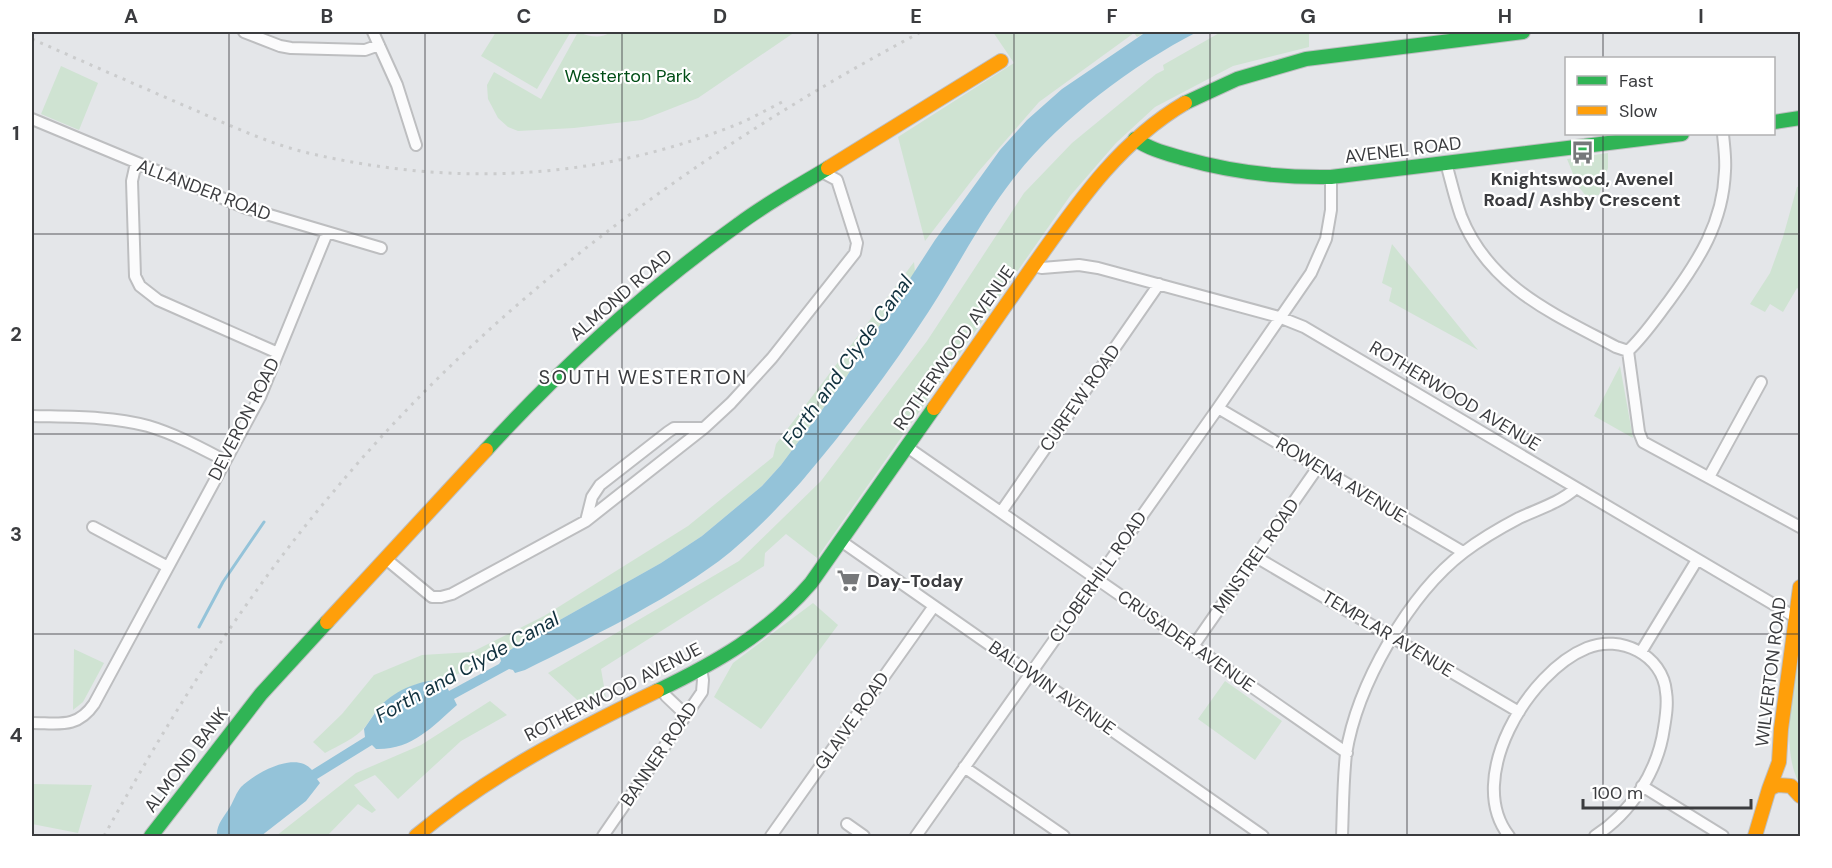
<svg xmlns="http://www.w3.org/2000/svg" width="1832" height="868" font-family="'DM Sans',sans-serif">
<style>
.green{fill:#cfe3d2}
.water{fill:#94c3d9}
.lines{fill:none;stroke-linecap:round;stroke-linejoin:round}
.stream{stroke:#94c3d9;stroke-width:3}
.street-casing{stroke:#bdbec0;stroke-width:14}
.fast-casing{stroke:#bdbec0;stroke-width:16}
.slow-casing{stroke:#bdbec0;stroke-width:16}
.street{stroke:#fbfbfc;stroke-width:10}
.fast{stroke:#30b455;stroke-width:14}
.slow{stroke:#ff9f0a;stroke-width:14}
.rail{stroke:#cbcccd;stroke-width:3;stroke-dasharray:3 6;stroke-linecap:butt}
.grid{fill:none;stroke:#3b3c3f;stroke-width:1.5;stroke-opacity:0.55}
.labels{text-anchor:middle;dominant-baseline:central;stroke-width:4.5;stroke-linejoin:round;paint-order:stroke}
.park-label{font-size:18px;fill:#004d16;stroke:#fff}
.street-label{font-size:18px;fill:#3b3c3f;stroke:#fff}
.poi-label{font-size:18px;font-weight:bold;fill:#3b3c3f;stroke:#fff}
.water-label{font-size:20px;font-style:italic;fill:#11313e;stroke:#fff}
.neighbourhood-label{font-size:20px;letter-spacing:1.5px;fill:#3b3c3f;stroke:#fff}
.neatline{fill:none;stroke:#3b3c3f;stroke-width:2}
.grid-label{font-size:20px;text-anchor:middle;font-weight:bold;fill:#3b3c3f}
</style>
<rect width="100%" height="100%" fill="#e4e6e9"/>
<!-- green -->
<path class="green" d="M496,32H567L570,33L537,89L481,56Z
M578,32C588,36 601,40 610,32H795L698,98L642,120L574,128L518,131L508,127L498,118L488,99L487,85L494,72L541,99Z
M993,32H1146L1137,37L1134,33L1039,102L979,171L925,241L898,137L1014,63Z
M1221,32H1309V47L1233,66L1155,107L1116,143L1070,196L817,558L786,534L765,553L764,566L601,669L606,698L588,710L548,673L739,561L821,481L927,341L1024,193L1072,143L1156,74L1164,70L1163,65Z
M61,66L98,83L79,130L41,114Z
M1608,153V168L1599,195L1586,196L1578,186L1567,159Z
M1800,186V290L1797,288L1783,312L1770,304L1765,312L1750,304L1770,273L1783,237L1797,187Z
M1392,244L1478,350L1389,301L1392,288L1382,283Z
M914,262L915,272L845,379L781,465L762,486L702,536L661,563L526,639L500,657L443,680C422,679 393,692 379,708C373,713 370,721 365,727C356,738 338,746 325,753L313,742L342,714L374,675L422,655L472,652L544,616L688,526L773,457L776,444Z
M1620,366L1633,438L1594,416Z
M813,603L838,625L761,729L714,697L733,663Z
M1800,643V785C1779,748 1794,684 1800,643Z
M74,649L104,663L83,702L73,710Z
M1225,681L1282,721L1255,760L1198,719Z
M490,701L507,715L461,741L398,799L375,775L354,785L376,810L372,813L358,804L327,836H276L356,773L421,745Z
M32,784L92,785L78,833L32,824Z"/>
<!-- water -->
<path class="water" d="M1146,32H1197C1131,66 1059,120 1013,179C981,220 957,268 929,311C890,371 847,428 801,482C776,510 749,538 719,561C659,605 591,637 525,670L515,673L513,670L509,669L454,699L457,705C432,727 412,750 376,749L372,745L317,779L320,783L306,801L261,836H217C216,825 224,817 230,807C234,800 236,793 241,787C255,773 296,750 312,770L365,737L364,729C369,722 373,715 378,709C392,691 421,679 443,680L449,691L499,664L501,661L500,657L526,639L661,563L702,536L762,486L781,465L845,379L935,240L1000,150L1027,120L1062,89Z"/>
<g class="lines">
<!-- stream -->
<path class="stream" d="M199,627L223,582L264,522"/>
<defs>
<path id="street" d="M244,32L280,46L291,48L365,50L379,45
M373,32L397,85L416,145
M32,119L246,208L381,248
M136,163L132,181L134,244L135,276L140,286L158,300L278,353
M1446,163C1451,181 1455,199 1461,216C1489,287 1554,314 1616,347L1628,351C1644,336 1656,318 1669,301C1699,260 1723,223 1725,171C1726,158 1724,146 1723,134
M1033,266L1042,268L1079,265L1098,268L1279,317L1304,327L1795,617
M1628,351L1639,432L1643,442L1800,527
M1218,408L1463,552
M32,416C70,417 110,416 148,426C175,434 199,447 224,460
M907,447L1347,753
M1709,477L1761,382
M1001,512L1159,284
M586,521L592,497L600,485L668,432L674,428H704
M93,527L168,567
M841,541L1263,836
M1256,557L1519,712
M386,559L432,597H441L452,594L586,521L704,428L731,403L772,358L855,253L857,243L837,180L822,172
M1194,645L1318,467
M1641,652L1697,560
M666,696L686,715
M32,723C58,723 77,729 94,704L260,397L327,233
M964,767L1064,836
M1642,786L1723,836
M847,824L864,836
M603,836L702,692L703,680L701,668
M771,836L934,606
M916,836L1218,408L1311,273L1326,239L1331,210V177
M1342,836C1343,809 1343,781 1346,754C1357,685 1409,594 1464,552C1481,539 1500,528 1519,518C1538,509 1559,503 1575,489
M1509,836C1464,779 1528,672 1587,648C1620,634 1663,655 1666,692C1668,704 1666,716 1664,728C1658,771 1631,813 1595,836"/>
<path id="fast" d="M1185,103L1237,79L1306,59L1523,32
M1774,122L1800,118
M1135,139C1149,149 1165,153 1182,158C1231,172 1280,178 1331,177L1682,134
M486,450C562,367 648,289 739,224C767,203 798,186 828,168
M657,691C717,662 767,634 811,583L934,408
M151,836L261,694L327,622"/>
<path id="slow" d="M828,168L1001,61
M934,408C966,362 999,315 1031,269C1075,207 1117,143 1185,103
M327,622L486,450
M1769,789L1779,762L1781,729L1800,587
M416,836C489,775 572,732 657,691
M1755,836L1769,789L1777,785L1791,786L1800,796"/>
</defs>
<!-- street casing -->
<use href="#street" class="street-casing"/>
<!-- fast casing -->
<use href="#fast" class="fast-casing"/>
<!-- slow casing -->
<use href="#slow" class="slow-casing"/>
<!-- street -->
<use href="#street" class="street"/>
<!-- fast -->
<use href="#fast" class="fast"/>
<!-- slow -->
<use href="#slow" class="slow"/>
<!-- rail -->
<path class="rail" d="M32,39C84,62 137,85 190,108C227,124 265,142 304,152C450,187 593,181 733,126C751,119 768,109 786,100
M104,836C171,715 244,597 334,491C494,299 702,148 921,32"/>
</g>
<!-- grid -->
<path class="grid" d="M229,32V836M425,32V836M622,32V836M818,32V836M1014,32V836M1210,32V836M1407,32V836M1603,32V58M1603,134V836M32,234H1800M32,434H1800M32,634H1800"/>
<!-- icons -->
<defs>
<symbol id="bus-bare" viewBox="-9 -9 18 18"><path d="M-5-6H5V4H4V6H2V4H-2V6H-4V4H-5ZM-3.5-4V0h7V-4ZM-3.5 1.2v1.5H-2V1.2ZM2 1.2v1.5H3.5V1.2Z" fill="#76787a" stroke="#fff" stroke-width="2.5" paint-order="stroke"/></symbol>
<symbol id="supermarket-bare" viewBox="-9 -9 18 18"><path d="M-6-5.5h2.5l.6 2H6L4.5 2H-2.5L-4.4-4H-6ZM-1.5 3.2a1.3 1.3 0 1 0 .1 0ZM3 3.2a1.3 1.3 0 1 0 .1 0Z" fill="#76787a" stroke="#fff" stroke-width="2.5" paint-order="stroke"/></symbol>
</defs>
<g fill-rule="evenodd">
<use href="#bus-bare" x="1566" y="136" width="33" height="33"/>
<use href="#supermarket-bare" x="832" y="564" width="33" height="33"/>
</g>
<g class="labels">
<!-- park labels -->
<g class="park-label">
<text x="628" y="76">Westerton Park</text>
</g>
<!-- street labels -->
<g class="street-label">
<text transform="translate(1403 150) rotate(-7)">AVENEL ROAD</text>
<text transform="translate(204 190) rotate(21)">ALLANDER ROAD</text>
<text transform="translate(621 295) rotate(-41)">ALMOND ROAD</text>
<text transform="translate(954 348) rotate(-55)">ROTHERWOOD AVENUE</text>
<text transform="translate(1455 396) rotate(31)">ROTHERWOOD AVENUE</text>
<text transform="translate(1080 398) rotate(-55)">CURFEW ROAD</text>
<text transform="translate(244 419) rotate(-63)">DEVERON ROAD</text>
<text transform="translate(1341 480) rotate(31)">ROWENA AVENUE</text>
<text transform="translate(1256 556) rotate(-55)">MINSTREL ROAD</text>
<text transform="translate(1098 577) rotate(-55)">CLOBERHILL ROAD</text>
<text transform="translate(1388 634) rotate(31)">TEMPLAR AVENUE</text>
<text transform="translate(1186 641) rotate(35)">CRUSADER AVENUE</text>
<text transform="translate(1771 672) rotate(-83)">WILVERTON ROAD</text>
<text transform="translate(1052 688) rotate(35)">BALDWIN AVENUE</text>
<text transform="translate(613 692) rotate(-27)">ROTHERWOOD AVENUE</text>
<text transform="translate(852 721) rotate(-55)">GLAIVE ROAD</text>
<text transform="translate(659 754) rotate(-56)">BANNER ROAD</text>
<text transform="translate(186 760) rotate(-53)">ALMOND BANK</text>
</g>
<!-- poi labels -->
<g class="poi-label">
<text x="1582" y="179">Knightswood, Avenel<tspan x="1582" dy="21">Road/ Ashby Crescent</tspan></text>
<text x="867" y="581" text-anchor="start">Day-Today</text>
</g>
<!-- water labels -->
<g class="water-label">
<text transform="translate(847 361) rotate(-54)">Forth and Clyde Canal</text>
<text transform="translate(467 667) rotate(-29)">Forth and Clyde Canal</text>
</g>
<!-- neighbourhood labels -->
<g class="neighbourhood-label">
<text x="643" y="377">SOUTH WESTERTON</text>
</g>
</g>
<!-- border -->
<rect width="1832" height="868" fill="none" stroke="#ffffff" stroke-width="66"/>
<!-- legend -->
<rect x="1565" y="57" width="210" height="78" fill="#ffffff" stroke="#b1b1b2" stroke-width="1.5"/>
<rect x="1577" y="76" width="30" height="9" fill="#30b455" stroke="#b1b1b2" stroke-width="1.5"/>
<text x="1619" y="87" font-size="18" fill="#3b3c3f">Fast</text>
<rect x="1577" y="106" width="30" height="9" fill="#ff9f0a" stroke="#b1b1b2" stroke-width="1.5"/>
<text x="1619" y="117" font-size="18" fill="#3b3c3f">Slow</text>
<!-- scale -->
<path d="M1583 799v9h168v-9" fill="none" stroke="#3b3c3f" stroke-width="3"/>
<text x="1592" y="799" font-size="18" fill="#3b3c3f" stroke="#ffffff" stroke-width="4.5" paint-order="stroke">100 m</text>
<rect x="33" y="33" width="1766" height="802" class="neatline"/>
<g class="grid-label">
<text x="131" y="23">A</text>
<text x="327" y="23">B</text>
<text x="524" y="23">C</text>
<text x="720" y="23">D</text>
<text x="916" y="23">E</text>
<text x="1112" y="23">F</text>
<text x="1308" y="23">G</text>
<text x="1505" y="23">H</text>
<text x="1701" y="23">I</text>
<text x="16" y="140">1</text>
<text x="16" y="341">2</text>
<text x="16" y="541">3</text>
<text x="16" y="742">4</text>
</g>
</svg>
